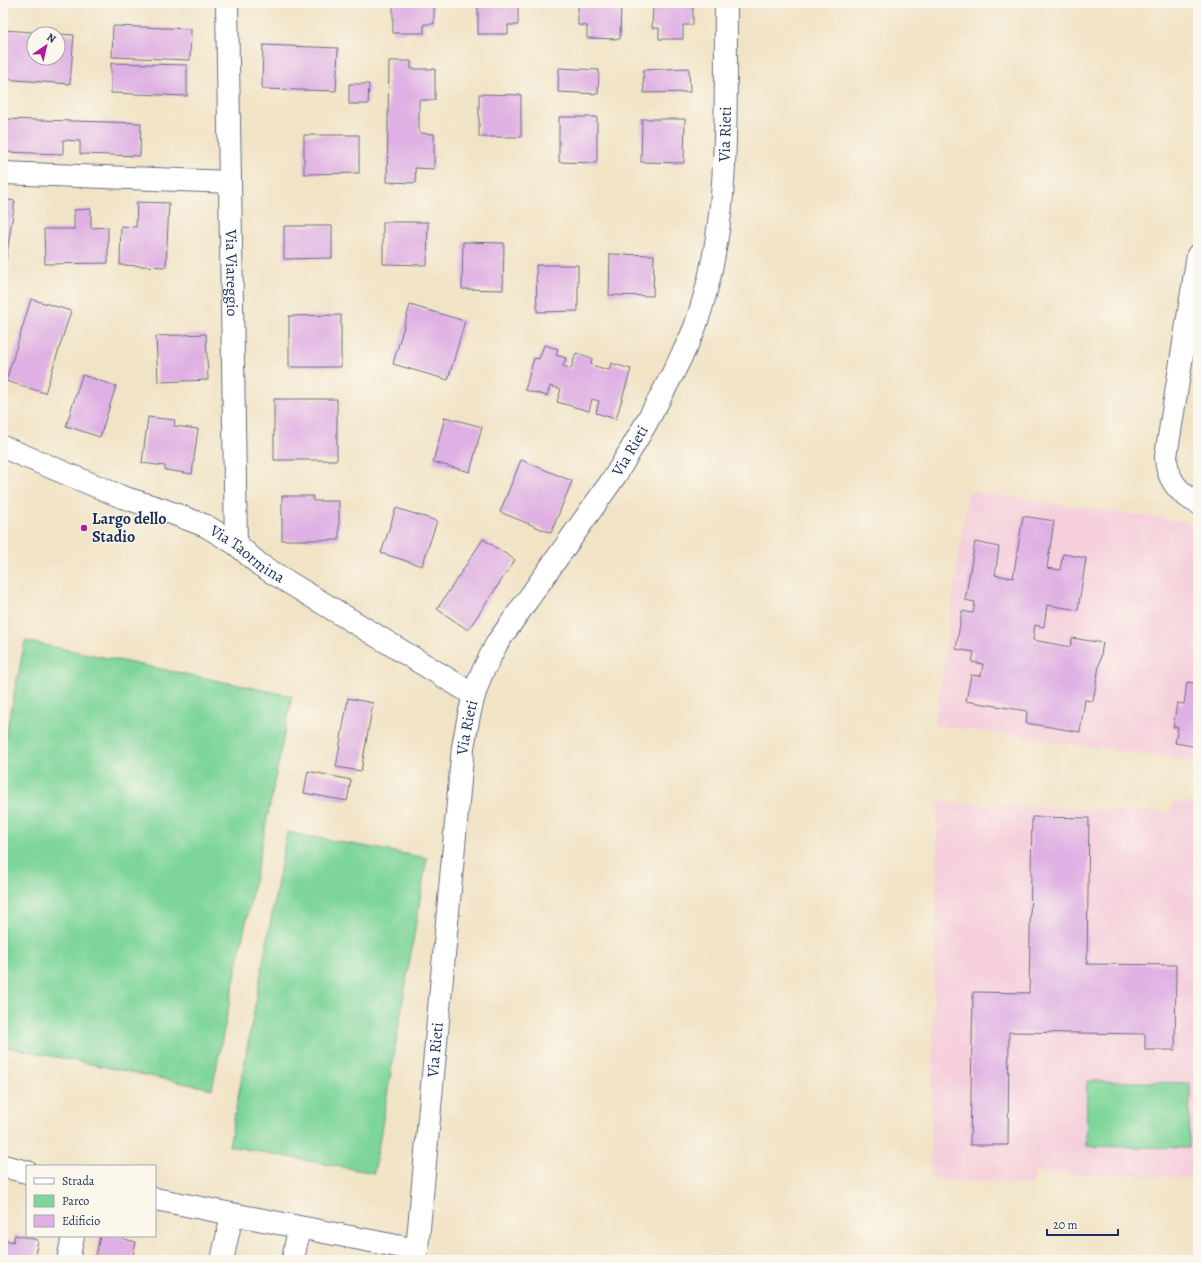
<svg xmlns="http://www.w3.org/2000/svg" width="1201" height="1263" font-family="Alegreya,serif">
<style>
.built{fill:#f5cfdb}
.green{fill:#7ed59a;stroke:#4c827c}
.building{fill:#dfb0e3}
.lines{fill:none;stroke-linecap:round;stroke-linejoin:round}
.minor-casing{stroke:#666e82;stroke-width:24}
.minor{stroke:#fff;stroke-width:22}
.poi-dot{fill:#b5179e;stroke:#fbf7ec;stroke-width:1.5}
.labels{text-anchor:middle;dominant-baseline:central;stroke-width:3;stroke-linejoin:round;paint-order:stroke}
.street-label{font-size:16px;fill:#1b2f5e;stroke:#fbf7ec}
.poi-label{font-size:16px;font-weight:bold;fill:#1b2f5e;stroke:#fbf7ec;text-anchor:start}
</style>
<rect width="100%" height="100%" fill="#fbf7ec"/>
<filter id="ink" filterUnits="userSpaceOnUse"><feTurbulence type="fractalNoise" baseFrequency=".025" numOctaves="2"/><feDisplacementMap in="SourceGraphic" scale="8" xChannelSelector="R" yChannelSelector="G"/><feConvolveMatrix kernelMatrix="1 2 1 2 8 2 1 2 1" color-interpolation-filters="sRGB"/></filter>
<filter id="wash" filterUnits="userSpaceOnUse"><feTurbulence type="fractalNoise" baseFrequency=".012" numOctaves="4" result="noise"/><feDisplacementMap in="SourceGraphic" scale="16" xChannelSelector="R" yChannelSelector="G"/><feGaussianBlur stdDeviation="0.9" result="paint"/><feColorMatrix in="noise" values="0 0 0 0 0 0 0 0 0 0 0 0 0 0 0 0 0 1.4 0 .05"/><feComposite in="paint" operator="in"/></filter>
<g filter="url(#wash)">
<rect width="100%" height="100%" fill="#f1e3c6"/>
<!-- built -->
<path class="built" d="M968,491L1198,524V762L935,725Z
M938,802L1170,813L1172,802L1198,805V1178L1034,1172V1185L930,1179Z"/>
<!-- green -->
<path class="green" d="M25,641L292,696L212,1089L3,1046V748Z
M287,832L427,858L374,1173L229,1146Z
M1087,1081L1190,1083L1189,1148L1086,1146Z"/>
<g id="blocks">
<!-- building -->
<path class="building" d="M393,3H434V24H424V33H393Z
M478,3H518V25H508V34H478Z
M578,3H621L620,39L587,38V26L578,25Z
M653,3H693V25H683V39H659V28H652Z
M113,26L191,29L190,60L112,57Z
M5,30L46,33V34H34V58H58V34L74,35L70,84L3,79Z
M263,45L338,48L336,91L262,89Z
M389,61H411V69H435V100H419V133L434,134V169L415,168L416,183L387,182Z
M111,63L187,65V96L111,93Z
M559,68L599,70L598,94L558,92Z
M689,68L690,92L644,93L643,70Z
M349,84H369L368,104H349Z
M479,94L521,95V137H479Z
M559,117H597V163L559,162Z
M3,119L141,123L140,156L80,154V141L63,140V154L3,152Z
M642,119H685L684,163L641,162Z
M304,135H359V173L304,174Z
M3,199L15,201L5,266L3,265Z
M137,202L169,203L166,267L120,265L121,226L136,227Z
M91,209V228L108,227V263L45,264L44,229H74V210Z
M383,222H428L427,265L383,264Z
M284,226H332V258L284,259Z
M463,242L504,243L503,290L462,289Z
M610,254L654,255L653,296L609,295Z
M536,265H578V311L537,312Z
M31,299L71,311L45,393L6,381Z
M410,305L465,321L448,380L393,364Z
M341,315V367H289V316Z
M206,334L208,380L158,382L156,336Z
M544,345L558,349L556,355L566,358L563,366L571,369L576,353L592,358L591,365L609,370L611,363L631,369L616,419L596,413L599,401L592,399L589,411L557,402L561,389L550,386L547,396L525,390L534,358L539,359Z
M82,375L116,386L100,437L66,426Z
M274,399H337V460H274Z
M148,417L175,420L174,426L198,429L192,474L165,470V466L142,463Z
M445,417L482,427L470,472L433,462Z
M521,460L572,481L551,533L500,512Z
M282,496H313V501H339V540H282Z
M396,508L437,521L422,566L381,553Z
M1023,516L1054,521L1047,568L1060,570L1063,554L1086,558L1078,610L1047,605L1044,627L1035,625L1033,640L1070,647L1072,638L1103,643L1093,701L1085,700L1080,732L1026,723L1027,711L966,701L971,675L981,676L983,664L972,662L974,652L956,649L962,611L973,613L975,602L965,600L975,542L999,547L995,575L1013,578Z
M483,539L515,560L468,630L437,609Z
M1187,682L1198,684V747L1175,743L1178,727H1173L1177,703L1184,704Z
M348,698L373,703L361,771L336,767Z
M308,771L351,780L347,801L304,793Z
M1032,817L1089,818L1087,964L1176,965L1175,1050H1145V1034L1009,1032L1008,1145H970L973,992L1029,993Z
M15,1235L38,1240L34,1260H3V1239L13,1242Z
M100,1236H124V1239L136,1242L132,1260H95Z"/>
</g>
</g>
<g filter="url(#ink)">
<use href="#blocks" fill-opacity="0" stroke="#666e82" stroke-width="1"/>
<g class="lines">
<defs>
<g id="minor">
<path id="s1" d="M227,3L236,544"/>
<path d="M3,173L230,182"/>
<path d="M1198,255L1166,456C1166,478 1179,494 1198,503"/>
<path id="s2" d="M3,447L122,497L164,510L206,526L236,544L260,565L474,695"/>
<path d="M3,1166L27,1172"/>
<path id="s3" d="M155,1199L417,1250L463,747L469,715L474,695L481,675L497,643L615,476C636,442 655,408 673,373C680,358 689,343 695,327C732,223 725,112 726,3"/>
<path d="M68,1260L73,1236"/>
<path d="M222,1260L232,1215"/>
<path d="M293,1260L299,1228"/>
</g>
</defs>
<!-- minor casing -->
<use href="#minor" class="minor-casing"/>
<!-- minor -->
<use href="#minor" class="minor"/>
</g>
</g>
<!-- markers -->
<circle class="poi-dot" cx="84" cy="528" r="4"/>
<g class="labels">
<!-- street labels -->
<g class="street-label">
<text stroke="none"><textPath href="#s3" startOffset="1452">Via Rieti</textPath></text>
<text stroke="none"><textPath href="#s1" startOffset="270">Via Viareggio</textPath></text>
<text stroke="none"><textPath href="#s3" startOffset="1116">Via Rieti</textPath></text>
<text stroke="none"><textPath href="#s2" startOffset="268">Via Taormina</textPath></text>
<text stroke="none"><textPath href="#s3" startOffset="792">Via Rieti</textPath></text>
<text stroke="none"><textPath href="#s3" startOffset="468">Via Rieti</textPath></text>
</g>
<!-- poi labels -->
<g class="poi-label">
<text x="92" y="519">Largo dello<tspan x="92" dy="18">Stadio</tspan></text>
</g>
</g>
<!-- margin -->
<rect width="1201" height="1263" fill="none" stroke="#fbf7ec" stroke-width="16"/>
<!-- legend -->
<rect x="26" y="1165" width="130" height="72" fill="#fbf7ec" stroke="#a1a7b3"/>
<rect x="34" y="1178" width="20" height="6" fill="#ffffff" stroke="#a1a7b3"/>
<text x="62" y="1185" font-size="12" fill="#1b2f5e">Strada</text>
<rect x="34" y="1195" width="20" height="12" fill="#7ed59a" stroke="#a1a7b3"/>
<text x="62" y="1205" font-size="12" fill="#1b2f5e">Parco</text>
<rect x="34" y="1215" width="20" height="12" fill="#dfb0e3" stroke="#a1a7b3"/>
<text x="62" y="1225" font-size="12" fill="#1b2f5e">Edificio</text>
<!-- north arrow -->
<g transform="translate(46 46) rotate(34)"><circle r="19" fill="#fbf7ec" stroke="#a1a7b3"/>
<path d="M0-3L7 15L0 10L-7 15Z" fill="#b5179e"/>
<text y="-6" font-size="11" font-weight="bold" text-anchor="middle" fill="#1b2f5e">N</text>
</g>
<!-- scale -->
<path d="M1047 1229v6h71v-6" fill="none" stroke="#1b2f5e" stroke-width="2"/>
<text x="1053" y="1229" font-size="12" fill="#1b2f5e" stroke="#fbf7ec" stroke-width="3" paint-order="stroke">20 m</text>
</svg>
